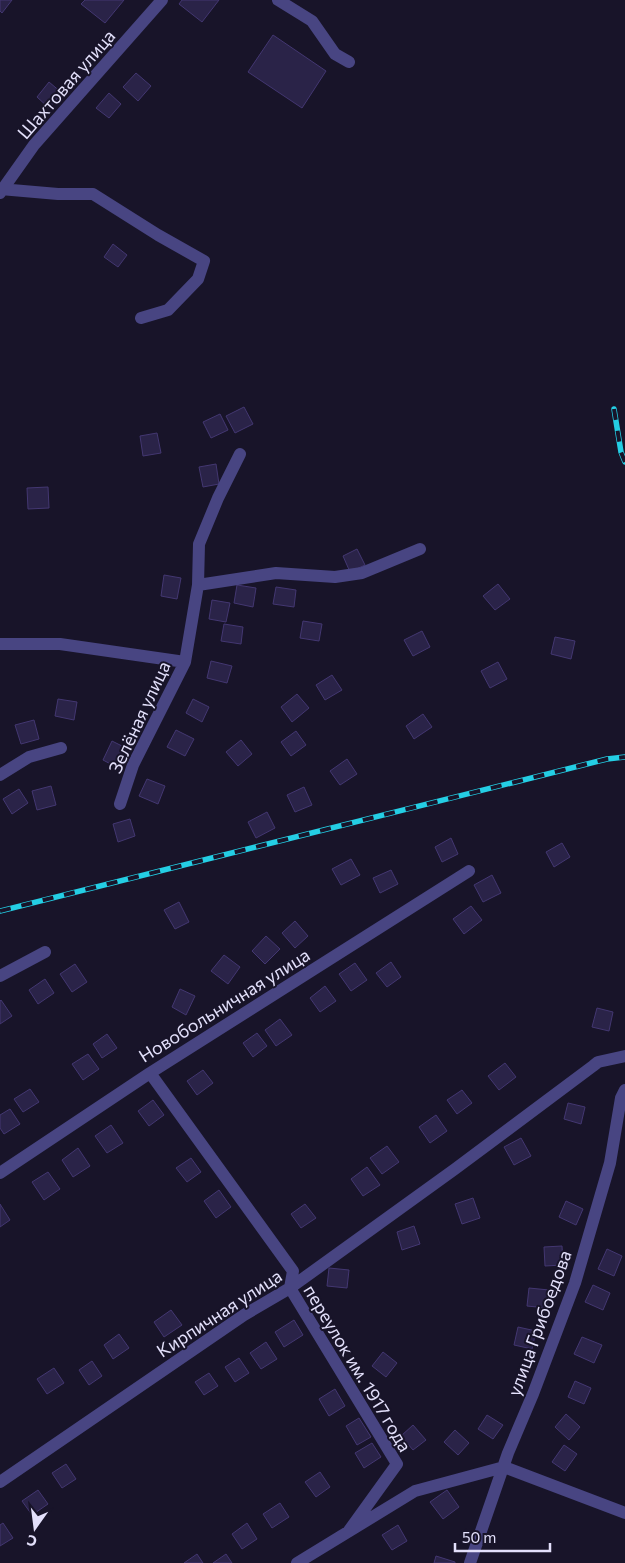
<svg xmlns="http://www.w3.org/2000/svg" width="625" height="1563" font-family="Commissioner,sans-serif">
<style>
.building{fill:#2a2348;stroke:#433771}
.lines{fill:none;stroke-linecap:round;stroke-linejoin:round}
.minor{stroke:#484582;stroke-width:12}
.rail-casing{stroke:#24cee4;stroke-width:5.5}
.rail{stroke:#181429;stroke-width:4;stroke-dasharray:11;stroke-linecap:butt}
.labels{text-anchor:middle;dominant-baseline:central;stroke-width:4;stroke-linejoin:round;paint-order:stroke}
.street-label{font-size:18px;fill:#e3e0fb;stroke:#181429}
</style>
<rect width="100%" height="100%" fill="#181429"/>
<!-- building -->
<path class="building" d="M0,0H12L2,13L0,11Z
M85,0H124L105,23L81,4Z
M182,0H219L202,22L179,4Z
M273,35L326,71L302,108L248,72Z
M136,73L151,86L138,101L123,87Z
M49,82L62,93L49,108L37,97Z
M109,93L121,104L109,118L96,108Z
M113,244L127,255L118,267L104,257Z
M244,407L253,424L235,433L226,416Z
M220,414L228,430L211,438L203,422Z
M157,433L161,453L143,456L140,436Z
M216,464L219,484L203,487L199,467Z
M48,487L49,508L28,509L27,488Z
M357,549L365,565L350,572L343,556Z
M164,575L181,578L177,599L161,596Z
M498,584L510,599L495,610L483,596Z
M237,585L256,588L253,607L234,603Z
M276,587L296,590L294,607L273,604Z
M212,600L230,603L226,622L209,619Z
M303,621L322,624L319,641L300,638Z
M224,624L243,627L241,644L221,641Z
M422,631L430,647L413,656L404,640Z
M555,637L575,641L571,659L551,654Z
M211,661L232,666L227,683L207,678Z
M498,662L507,679L490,688L481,671Z
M332,675L342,690L325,700L316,685Z
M297,694L309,708L292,722L281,707Z
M58,699L77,702L74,720L55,716Z
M193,699L209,707L202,722L186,713Z
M423,714L432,727L414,739L406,726Z
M34,720L39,739L21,744L15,725Z
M176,730L194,739L185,756L167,747Z
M296,731L306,745L291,756L281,742Z
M241,740L252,754L238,766L226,752Z
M112,741L130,750L120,769L103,760Z
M347,759L357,774L340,785L330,771Z
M147,779L165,786L158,804L139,796Z
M51,786L56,805L37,810L32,791Z
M304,787L312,805L295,812L287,795Z
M19,789L28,803L12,814L3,799Z
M267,812L275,828L256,838L248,822Z
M130,819L135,836L118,842L113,824Z
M451,838L458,854L442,862L435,847Z
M562,843L570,857L554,867L546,852Z
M351,859L360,875L341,885L332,869Z
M391,870L398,884L380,893L373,878Z
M492,875L501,893L483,902L474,885Z
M179,902L189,922L175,929L164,910Z
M471,906L482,920L464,934L453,919Z
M295,921L308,936L295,948L282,933Z
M266,936L280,949L265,964L252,951Z
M224,955L240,967L228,984L211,971Z
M391,962L401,977L387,987L376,973Z
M355,963L367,980L351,991L339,974Z
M75,964L87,982L72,992L60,974Z
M45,979L54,993L38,1004L29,990Z
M325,986L336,1001L320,1012L310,998Z
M180,989L195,996L186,1015L172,1007Z
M1,1000L12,1016L0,1024V1001Z
M597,1008L613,1012L609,1031L592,1027Z
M280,1019L292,1035L276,1046L265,1030Z
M257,1033L267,1046L253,1057L243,1043Z
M107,1034L117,1048L102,1058L93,1044Z
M88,1054L99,1069L83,1080L72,1064Z
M505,1063L516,1077L499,1090L488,1076Z
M203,1070L213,1083L197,1095L187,1081Z
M30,1089L39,1102L23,1112L14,1099Z
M462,1090L472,1103L457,1114L447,1100Z
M153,1100L164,1115L149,1126L138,1111Z
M568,1103L585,1107L581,1124L564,1119Z
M10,1109L20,1124L4,1134L0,1128V1115Z
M436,1115L447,1131L430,1143L419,1127Z
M111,1125L123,1143L107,1153L95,1136Z
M521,1138L531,1156L514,1165L504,1147Z
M387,1146L399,1162L382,1174L370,1158Z
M78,1148L90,1166L73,1177L62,1160Z
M191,1158L201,1172L187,1182L176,1168Z
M367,1167L380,1185L363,1196L351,1179Z
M48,1172L60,1189L44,1200L32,1182Z
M219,1190L231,1207L216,1218L204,1201Z
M473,1198L480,1218L462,1224L455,1204Z
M566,1201L583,1209L576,1225L559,1217Z
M0,1204L10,1220L0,1227Z
M305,1204L316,1218L301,1228L291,1214Z
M414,1226L420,1244L402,1250L397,1232Z
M562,1246L563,1265L545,1266L544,1247Z
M607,1249L622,1256L614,1276L598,1269Z
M329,1268L349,1270L347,1288L327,1286Z
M593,1285L610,1293L603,1310L585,1302Z
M529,1288L549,1290L547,1308L527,1306Z
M171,1310L182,1325L164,1337L154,1322Z
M294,1320L303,1335L284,1347L275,1332Z
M518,1327L536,1331L532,1349L514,1345Z
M119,1334L129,1348L113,1359L104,1345Z
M582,1337L602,1345L594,1363L574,1354Z
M266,1342L277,1359L261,1369L250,1353Z
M383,1352L397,1363L386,1377L372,1366Z
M239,1358L249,1373L235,1382L225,1367Z
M92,1361L102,1376L89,1385L79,1370Z
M54,1368L64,1383L47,1394L37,1379Z
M209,1373L218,1386L204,1395L195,1382Z
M575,1381L591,1388L584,1404L568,1397Z
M335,1389L345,1406L329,1416L319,1399Z
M566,1414L580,1427L569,1440L555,1427Z
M487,1415L503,1425L493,1439L478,1429Z
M359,1418L371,1437L357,1445L346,1426Z
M413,1425L426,1440L413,1450L401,1436Z
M455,1430L469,1443L458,1455L444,1442Z
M372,1443L381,1457L364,1468L355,1453Z
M564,1445L577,1454L565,1471L552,1462Z
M66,1464L76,1479L62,1488L52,1473Z
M320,1472L330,1487L316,1497L305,1482Z
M38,1490L48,1504L32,1515L22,1501Z
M447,1490L459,1507L443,1519L430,1502Z
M280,1503L289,1517L272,1528L263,1514Z
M3,1523L13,1538L0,1546V1525Z
M247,1523L257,1539L242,1549L232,1534Z
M398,1525L407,1541L392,1550L382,1535Z
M197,1554L203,1563H184Z
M226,1554L232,1563H213Z
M436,1556L455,1562V1563H434Z"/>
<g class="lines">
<!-- minor -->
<path class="minor" d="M278,0L312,21L335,54L349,62
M0,189L58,194H93L158,235L204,261L198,279L168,310L141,318
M0,193L34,145L162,0
M198,585L276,573L335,577L362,573L420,549
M0,644H60L185,662
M0,775L29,757L61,748
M120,804L133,765L185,662L198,585L199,544L218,498L240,454
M0,976L45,952
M150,1073L293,1271L290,1288L397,1464L348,1532
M0,1173L150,1073L469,871
M0,1482L244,1315L290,1288L455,1169L593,1066L598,1062L625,1056
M297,1563L415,1491L504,1467L625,1513
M470,1563L508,1453L533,1394L575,1283L610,1163L621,1098L625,1090"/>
<defs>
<path id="rail" d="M614,409L621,452L625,462
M0,911L607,759L625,757"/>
</defs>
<!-- rail casing -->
<use href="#rail" class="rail-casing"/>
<!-- rail -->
<use href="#rail" class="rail"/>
</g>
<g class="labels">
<!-- street labels -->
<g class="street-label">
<text transform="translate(66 84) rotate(-49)">Шахтовая улица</text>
<text transform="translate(139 717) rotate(-65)">Зелёная улица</text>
<text transform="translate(224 1005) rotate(-32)">Новобольничная улица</text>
<text transform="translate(219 1313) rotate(-33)">Кирпичная улица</text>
<text transform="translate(539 1323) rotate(-70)">улица Грибоедова</text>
<text transform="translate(358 1368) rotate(59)">переулок им. 1917 года</text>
</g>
</g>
<!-- north arrow -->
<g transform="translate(35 1528) rotate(194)" stroke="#181429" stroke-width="4" paint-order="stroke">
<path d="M0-4L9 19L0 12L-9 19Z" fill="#e3e0fb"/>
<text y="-8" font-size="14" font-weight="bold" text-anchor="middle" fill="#e3e0fb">С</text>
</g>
<!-- scale -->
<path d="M455 1543v8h95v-8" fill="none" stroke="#e3e0fb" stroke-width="2.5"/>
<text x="462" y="1543" font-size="15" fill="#e3e0fb" stroke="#181429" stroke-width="4" paint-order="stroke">50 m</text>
</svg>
